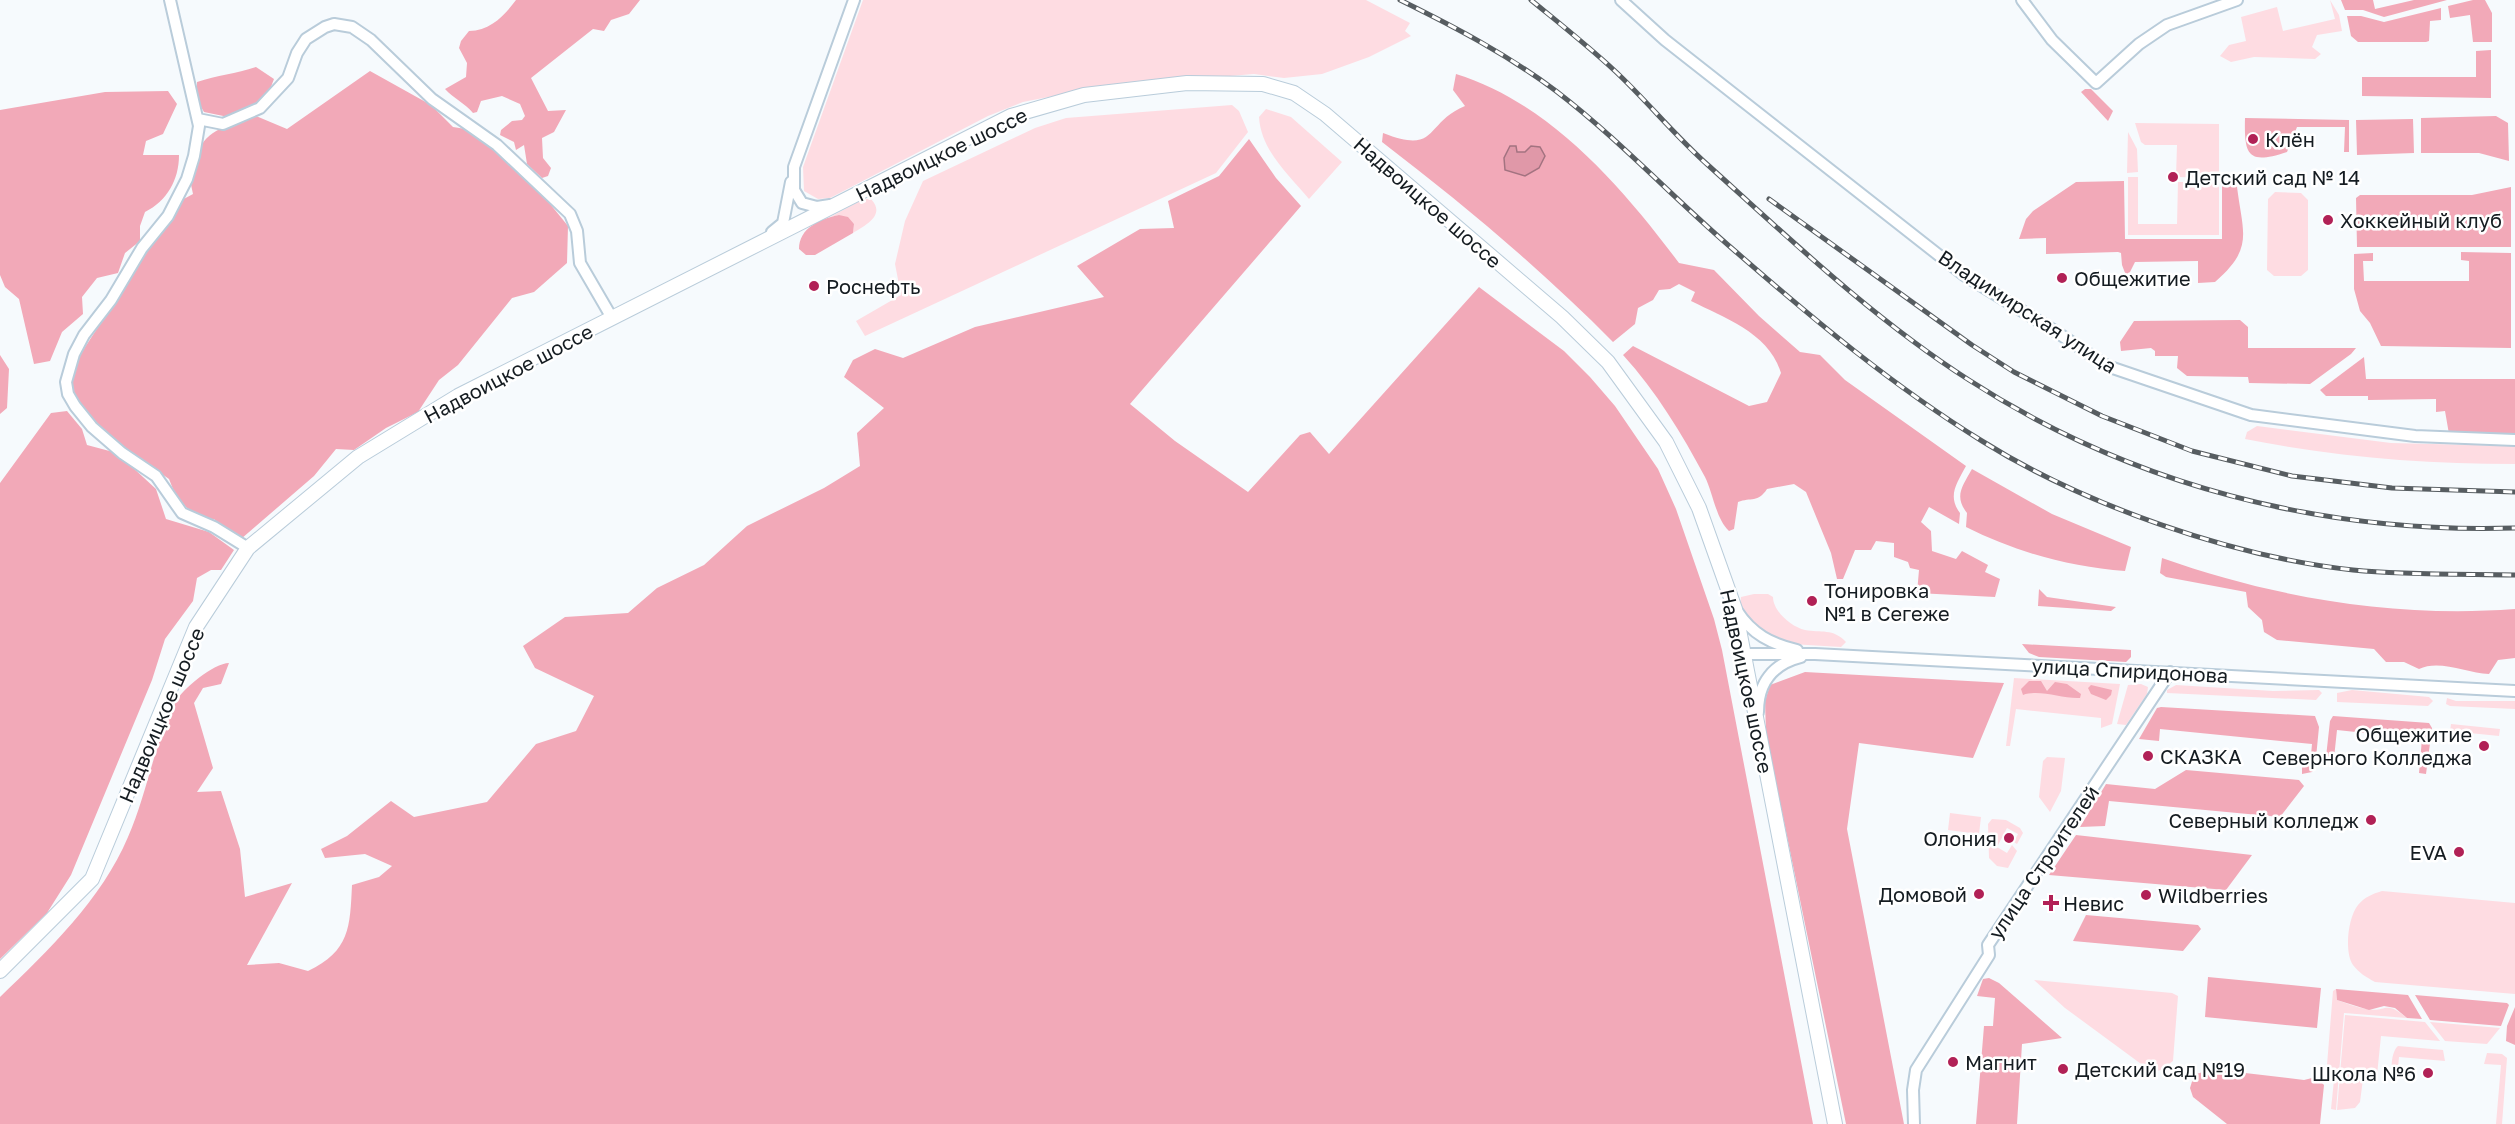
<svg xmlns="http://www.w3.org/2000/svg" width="2515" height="1124" font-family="'Golos Text',sans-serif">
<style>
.green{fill:#fedce2}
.forest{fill:#f2a9b8}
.water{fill:#e098a8;stroke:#a37380;stroke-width:1.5}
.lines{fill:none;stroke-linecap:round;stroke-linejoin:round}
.minor-casing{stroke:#b9ccda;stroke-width:14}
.major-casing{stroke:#b9ccda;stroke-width:16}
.minor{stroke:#fff;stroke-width:10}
.major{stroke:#fff;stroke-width:14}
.rail-casing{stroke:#575d61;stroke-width:5}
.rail{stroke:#fff;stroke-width:3;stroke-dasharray:9;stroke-linecap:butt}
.poi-dot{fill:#b12156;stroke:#fff;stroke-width:2}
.labels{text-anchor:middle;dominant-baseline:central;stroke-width:5;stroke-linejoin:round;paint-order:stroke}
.poi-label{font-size:20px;fill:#151c21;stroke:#fff;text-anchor:start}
.street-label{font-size:20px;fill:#151c21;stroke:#fff}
</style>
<rect width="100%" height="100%" fill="#f6fafd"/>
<!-- green -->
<path class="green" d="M863,0H1366L1410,23L1405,31L1411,36L1369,57L1322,74L1284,78L1254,74L1099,87L1023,102L988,116L830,198L818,199L804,191L803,167Z
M2330,0L2339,15L2342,31L2317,35L2312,47L2321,54L2315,59L2254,57L2231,62L2220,56L2229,45L2246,41L2241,17L2277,7L2283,31L2335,19Z
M1232,105L1239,111L1248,132L1216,173L865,336L856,321L901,295L895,264L905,221L923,181L1035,128L1066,118Z
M1266,109L1291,117L1342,162L1309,199C1289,175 1261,151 1259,117Z
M2135,123L2219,124V178L2176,177L2177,145H2145L2141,142Z
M2128,132L2137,149L2138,172L2127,173Z
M2128,177H2138V224H2177L2178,182H2219V235H2128Z
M2275,192L2301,193L2308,200V270L2301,276H2274L2267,270L2268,199Z
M864,199H871C886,215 866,225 853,233L854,224L839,215L830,217Z
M2257,426L2391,443L2515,446V464C2423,464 2335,457 2245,439L2247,432Z
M1754,594H1768L1773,597C1773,611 1791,627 1805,630C1821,633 1833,628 1846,642L1841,647L1791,644L1771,638L1745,616L1740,604L1741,597Z
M2014,678L2120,684L2112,724L2101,728V718L2016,709L2010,746H2006Z
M2141,684L2148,687L2147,694L2126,725L2117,724L2128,685Z
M2176,685L2273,691L2319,690L2322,693L2316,700L2167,693V690Z
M2352,690L2429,697L2433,701L2428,706L2337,702V693Z
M2447,698L2456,701H2515V709L2450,706L2446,704Z
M2451,724L2500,729L2499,736L2450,731Z
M2047,757L2065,758L2061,791L2050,812L2039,797L2043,761Z
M1950,813L1981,817L1979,834L1948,830Z
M1992,819L2006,820L2020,828L2023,833L2017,844L2014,842L2018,834L2007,828L1997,847L2007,853L2012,845L2017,851L2008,868L1997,866L1989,858L1988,824Z
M2382,891L2515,903V994L2375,982C2366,977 2359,973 2353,965C2344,952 2348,917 2358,905C2365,897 2372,894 2382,891Z
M2034,980L2172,993L2178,996L2173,1061L2161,1070L2152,1072L2065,1008Z
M2336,989L2337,1000C2346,1003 2356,1007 2366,1009C2387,1013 2384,999 2407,1018L2344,1013L2336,1110L2331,1109L2335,1070L2327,1065L2333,991Z
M2345,1015L2425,1022L2440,1041L2381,1036L2377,1075L2363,1079L2360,1102L2355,1108L2337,1110Z
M2430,1022L2500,1028L2487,1044L2445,1041Z
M2398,1046L2443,1050L2445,1061L2399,1057L2397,1079H2394C2390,1071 2391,1052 2398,1046Z
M2487,1053L2502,1054L2507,1058L2502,1124H2496L2501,1065L2484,1064Z"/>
<!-- forest -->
<path class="forest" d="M516,0H640L629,14L611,20L604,31L593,29L531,78L548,111L566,110L554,132L542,138L543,158L551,168L548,176L542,178L527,164L524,145L516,150L514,142L500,135L501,130L512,121L522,120L525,116L520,104L502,96L481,101L477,112L473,113C465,103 454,99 445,89L466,77L467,63L459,48L461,41L469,31C491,30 504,16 516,0Z
M2341,0H2373L2375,9L2414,0H2447L2384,17L2363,10H2345Z
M2473,0H2485L2492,13V42H2473L2470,15L2450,18L2448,6Z
M2441,8V20L2430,21L2429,41L2426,42H2358L2351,36L2347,16H2361L2384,22Z
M2491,50V98L2362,96V77H2476V51Z
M256,67L274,79L267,97L233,118L204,112L197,100V82C217,75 236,74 256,67Z
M370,71L431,105L453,127L472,130L542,194L568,226L567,263L534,292L512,298L458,365L439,380L418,412L386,428L354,450L336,449L314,476L241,539L225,531L214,519L202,521L192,514L175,494L169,479L113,440L84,413L71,387L76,361L180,201L193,194L190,180C198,170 196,161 200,149C208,127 237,124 256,116L287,129Z
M1456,74C1550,103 1622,187 1679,263L1714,270L1759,316L1800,352L1820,355L1845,380L1966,466C1957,483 1947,496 1960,513L1959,524L1929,507L1921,522L1931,531L1932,551L1956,559L1962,551L1988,565L1985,572L2000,579L1995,597L1917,593L1919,570L1910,568L1908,562L1894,557V543L1876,541L1871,550H1855L1843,579H1837L1831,553L1806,492L1794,484L1767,489C1758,503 1751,497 1738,502L1734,529L1729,531C1716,519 1713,493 1705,477C1682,434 1656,391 1623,355L1633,346L1749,406L1767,402L1781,373C1769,333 1725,318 1691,301L1695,292L1679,284L1670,289L1659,290L1653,300L1638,308L1635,324L1613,342C1541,269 1463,204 1382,142L1383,133C1439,155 1424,123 1465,106L1453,90Z
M2085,89H2091L2113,111L2108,121L2081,92Z
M168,91L177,104L163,134L146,141L143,155H179C179,180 167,201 145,212L140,226V241L125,253L118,273L97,278L82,297L83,314L62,332L50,361L34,364L19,299L5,287L0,275V110L105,92Z
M2496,116L2508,123L2509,161L2479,153H2421V118Z
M2245,118L2349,120V152H2344L2345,127H2297L2287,152C2248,165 2244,156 2245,118Z
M2413,119L2414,153L2357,155L2356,120Z
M1249,139L1276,178L1301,206L1130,404L1175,441L1248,492L1300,435L1310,432L1329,454L1479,287L1564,351L1590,377L1615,406L1658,469L1676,509L1714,619L1722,650L1813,1124H0V997C48,951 102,899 128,837C147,794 154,744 175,703C182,689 214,663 229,663L221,684L203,688L194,703L213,768L197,792L221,791L240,849L245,897L292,883L247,965L279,963L308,971C350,951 350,927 352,885L379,877L392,866L365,854L325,858L321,849L347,836L391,801L414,817L487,802L536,744L576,731L594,696L535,668L523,646L565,617L628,613L657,588L704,565L747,526L824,488L860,466L857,433L884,408L844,377L853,360L875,349L903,358L975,327L1104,297L1077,266L1140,229L1174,228L1168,201L1219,176Z
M2124,181L2125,239H2222V182L2234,183L2237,187C2243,234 2254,248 2215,282L2198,283V261L2135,262L2127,278L2122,265L2121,253L2118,252L2046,254V238L2019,239L2026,219L2033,211L2076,182Z
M2511,187V247H2357L2356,198L2360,195H2472Z
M839,215L848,217L854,224L853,233L815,255H806L799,249C799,228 820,219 839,215Z
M2461,252L2511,253V348L2381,346L2370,323L2360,311L2354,289V254L2373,253V261H2363L2364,281H2469V261L2461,260Z
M2240,320L2248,327V348H2356L2351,354L2310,384L2249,383L2248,377L2187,376L2177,368L2178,356H2155V351L2151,348L2121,351L2120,342L2134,321Z
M0,355L9,369L7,408L0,414Z
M2364,357L2366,379H2515V434H2449L2445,411L2436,412V399L2368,400V396H2326L2320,390Z
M67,411L82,429L87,445L117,453L156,489L166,519L209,532L234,550L221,570H211L197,578L193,601L165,639L152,680L71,875L47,913L0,959V483L51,413Z
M1972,469L2052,514L2131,547L2125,571C2069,567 2016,552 1966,527L1967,513C1954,496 1962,487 1972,469Z
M2162,558C2275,598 2395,618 2515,609V658L2498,660L2489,674C2467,673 2439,659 2419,669L2404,662H2386L2374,649L2277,640L2264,632L2262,620L2248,607L2246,592L2166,577L2160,573Z
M2039,589L2047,597L2116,607L2111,611L2038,606Z
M2022,644L2131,650V657L2126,662L2039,657L2029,653Z
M1805,672L2004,683L1973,758L1859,743L1847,829L1904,1124H1846L1766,734L1765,701L1770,685Z
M2029,681H2041L2047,691L2055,682L2067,684L2081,694L2080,698C2062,699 2040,689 2023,695L2021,689Z
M2091,685L2112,690L2111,695L2106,700L2091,694L2088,688Z
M2161,707L2315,716L2319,727L2315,768L2312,772L2302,774V765L2310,766L2312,744L2160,729L2159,741L2139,739L2157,708Z
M2333,716L2429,723L2432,728L2426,774L2419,773L2422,739L2337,730L2334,758L2326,757L2330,721Z
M2186,770L2299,780L2304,786L2280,817L2109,801L2105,826L2080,827L2106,784L2155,789Z
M2076,835L2252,855L2226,890L2049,875Z
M2086,915L2198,925L2201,929L2183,951L2073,941Z
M2208,977L2321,988L2317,1028L2205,1017Z
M1989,978L1999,983L2062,1038L2022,1044L2017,1124H1976L1984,1026H1993L1995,998L1977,996L1983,979Z
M2336,989L2408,995L2422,1019L2407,1018L2395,1008L2384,1006L2369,1010L2337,1000Z
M2415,995L2507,1003L2509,1005L2501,1026L2430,1020Z
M2515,1007V1045L2506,1041L2507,1026Z
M2211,1069L2304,1080L2316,1077L2324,1085L2320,1124H2227L2193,1097L2190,1088L2194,1075Z"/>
<!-- water -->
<path class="water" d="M1510,146H1516L1517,152H1525L1531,146L1540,147L1545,156L1539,168L1525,176L1505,170L1504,158Z"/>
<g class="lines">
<defs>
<path id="minor" d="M170,0L199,126L194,156L187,179L168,216L142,248L111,300L84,335L74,354L66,382L68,394L75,406L92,427L122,453L156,476L182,513L214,527L248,548
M1621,0L1665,40L1964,275L2058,333L2107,366L2251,415L2415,436L2515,440
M2022,0L2052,40L2096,83L2139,44L2167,25L2237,0
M198,119L223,124L260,108L288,78L297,53L306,39L325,27L334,24L352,27L371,40L432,99L497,145L570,214L577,231L580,263L612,318
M830,205L817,207L802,203L794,190V167L854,0
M772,232L783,223L791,182
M1737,611C1752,634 1771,644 1797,650
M1745,654H1815L2515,691
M1758,712C1758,683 1773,664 1801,657
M1914,1124L1913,1090L1916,1070L1989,955L1988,945L2170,672"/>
<path id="major" d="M0,971L92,879L196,627L248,548L358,457L458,396L1011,116L1084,95L1187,83L1263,84L1294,93L1325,114L1562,317L1608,362L1666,442L1699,508L1735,609L1835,1124"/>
</defs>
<!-- minor casing -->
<use href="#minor" class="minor-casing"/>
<!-- major casing -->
<use href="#major" class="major-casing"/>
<!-- minor -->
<use href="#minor" class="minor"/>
<!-- major -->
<use href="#major" class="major"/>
<defs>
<path id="rail" d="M1400,0C1455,27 1508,55 1556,91C1620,140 1674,199 1735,251C1813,319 1893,386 1982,441C2084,505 2233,557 2353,570C2407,575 2461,574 2515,575
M1531,0C1559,23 1588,46 1615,71C1648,102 1676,137 1709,166C1792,241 1875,320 1969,380C2131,485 2322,534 2515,528
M1769,199L1972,345L2014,372L2102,416L2192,451L2292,476L2392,488L2515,492"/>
</defs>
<!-- rail casing -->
<use href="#rail" class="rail-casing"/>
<!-- rail -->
<use href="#rail" class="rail"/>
</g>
<!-- markers -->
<g class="poi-dot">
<circle cx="2253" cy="139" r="6"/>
<circle cx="2173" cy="177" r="6"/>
<circle cx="2328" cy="220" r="6"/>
<circle cx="2062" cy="278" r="6"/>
<circle cx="814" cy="286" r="6"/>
<circle cx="1812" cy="601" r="6"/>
<circle cx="2484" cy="746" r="6"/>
<circle cx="2148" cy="756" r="6"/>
<circle cx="2371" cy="820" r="6"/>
<circle cx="2009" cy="838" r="6"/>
<circle cx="2459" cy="852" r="6"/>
<circle cx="1979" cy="894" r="6"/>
<circle cx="2146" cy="895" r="6"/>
<path d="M2048 894h6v6h6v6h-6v6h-6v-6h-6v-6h6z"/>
<circle cx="1953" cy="1062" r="6"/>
<circle cx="2063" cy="1069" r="6"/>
<circle cx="2428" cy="1073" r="6"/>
</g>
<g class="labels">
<!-- poi labels -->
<g class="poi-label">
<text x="2265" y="139">Клён</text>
<text x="2185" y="177">Детский сад № 14</text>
<text x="2340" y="220">Хоккейный клуб</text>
<text x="2074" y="278">Общежитие</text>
<text x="826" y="286">Роснефть</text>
<text x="1824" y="590">Тонировка<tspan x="1824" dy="23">№1 в Сегеже</tspan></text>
<text x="2472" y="734" text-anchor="end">Общежитие<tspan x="2472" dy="23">Северного Колледжа</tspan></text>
<text x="2160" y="756">СКАЗКА</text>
<text x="2359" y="820" text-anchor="end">Северный колледж</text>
<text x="1997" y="838" text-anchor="end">Олония</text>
<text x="2447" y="852" text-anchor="end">EVA</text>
<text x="1967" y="894" text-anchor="end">Домовой</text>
<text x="2158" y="895">Wildberries</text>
<text x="2063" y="903">Невис</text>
<text x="1965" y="1062">Магнит</text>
<text x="2075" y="1069">Детский сад №19</text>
<text x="2416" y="1073" text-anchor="end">Школа №6</text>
</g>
<!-- street labels -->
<g class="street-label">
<text transform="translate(941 154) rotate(-26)">Надвоицкое шоссе</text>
<text transform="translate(1428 202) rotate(41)">Надвоицкое шоссе</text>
<text transform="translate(2028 311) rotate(33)">Владимирская улица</text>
<text transform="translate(508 373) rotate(-28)">Надвоицкое шоссе</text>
<text transform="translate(2130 670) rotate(3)">улица Спиридонова</text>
<text transform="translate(1747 681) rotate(78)">Надвоицкое шоссе</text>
<text transform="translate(161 715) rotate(-67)">Надвоицкое шоссе</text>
<text transform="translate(2043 862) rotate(-56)">улица Строителей</text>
</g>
</g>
</svg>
